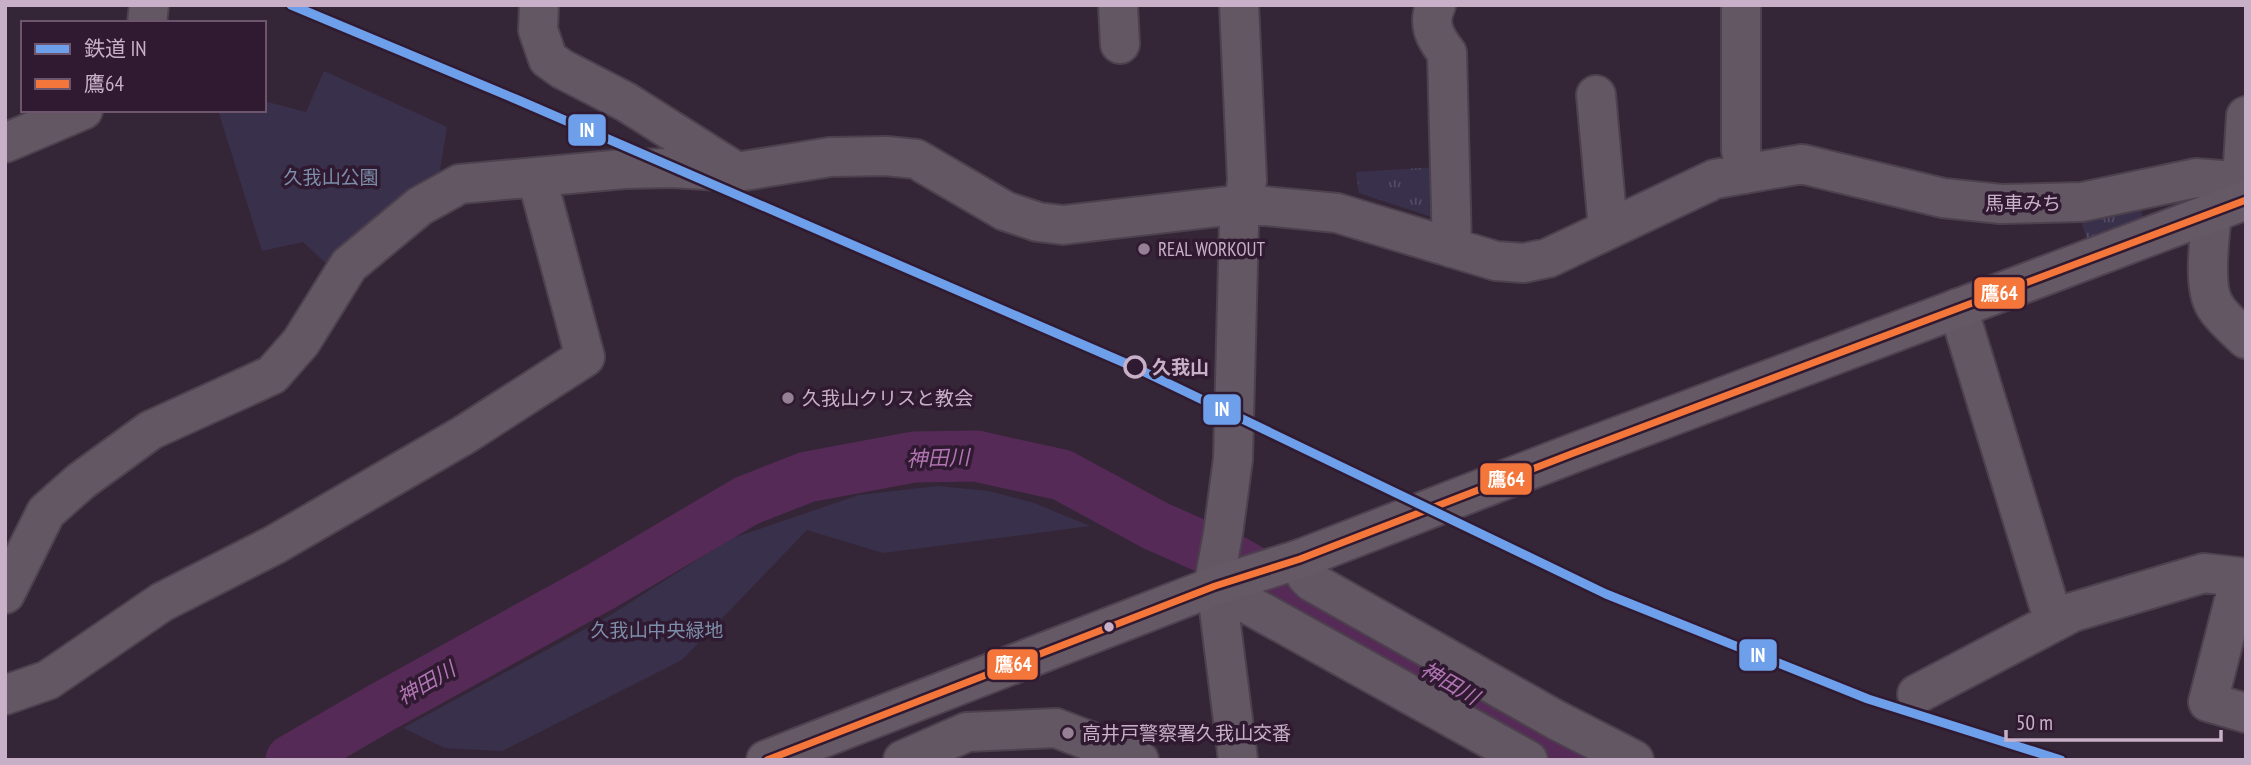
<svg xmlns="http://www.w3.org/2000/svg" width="2251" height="765" font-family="'PT Sans Narrow','Noto Sans JP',sans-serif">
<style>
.grass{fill:url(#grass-tufts)}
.park{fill:#39304c}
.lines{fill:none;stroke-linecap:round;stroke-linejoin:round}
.river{stroke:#552a57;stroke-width:51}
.minor-casing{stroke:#4d414e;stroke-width:42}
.major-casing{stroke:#4f4150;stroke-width:42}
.minor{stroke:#645764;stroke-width:38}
.major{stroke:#665966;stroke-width:38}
.bus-1-casing{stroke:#301a31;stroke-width:12}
.bus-1{stroke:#f5763a;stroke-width:7}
.rail-1-casing{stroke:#301a31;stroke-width:14}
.rail-1{stroke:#6e9fea;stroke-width:9}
.poi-dot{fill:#958095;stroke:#301a31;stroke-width:2.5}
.stop-dot{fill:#301a31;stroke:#c8b0c8;stroke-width:3.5}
.bus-dot{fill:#c8b0c8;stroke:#301a31;stroke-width:2.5}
.labels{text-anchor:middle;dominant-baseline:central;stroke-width:7;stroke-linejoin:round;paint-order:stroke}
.park-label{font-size:19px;fill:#7c8eaa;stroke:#301a31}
.street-label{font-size:19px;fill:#c8b0c8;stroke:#301a31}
.poi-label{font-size:19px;fill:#c8b0c8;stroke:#301a31;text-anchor:start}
.stop-label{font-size:19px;font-weight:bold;fill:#c8b0c8;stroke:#301a31;text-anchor:start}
.water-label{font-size:21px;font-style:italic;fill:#b075b2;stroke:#301a31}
.line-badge{stroke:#301a31;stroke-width:2.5}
.badge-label{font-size:19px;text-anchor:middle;font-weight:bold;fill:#fff}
</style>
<defs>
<pattern id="grass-tufts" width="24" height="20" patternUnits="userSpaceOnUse" patternTransform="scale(1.75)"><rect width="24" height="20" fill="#39304c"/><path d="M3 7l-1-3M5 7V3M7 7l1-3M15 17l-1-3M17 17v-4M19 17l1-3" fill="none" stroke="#544b64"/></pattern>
</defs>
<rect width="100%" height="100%" fill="#352637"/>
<!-- grass -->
<path class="grass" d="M1438,167L1441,220L1359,193L1356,172Z
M2139,205L2144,219L2087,239L2080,218Z"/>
<!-- park -->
<path class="park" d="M324,71L447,127L437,189L334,271L303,242L262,251L218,110H264V101L306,112Z
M938,486L989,491L1034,503L1090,526L883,553L807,530L682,660L502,751L445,748L403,728L609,616L730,539L859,495Z"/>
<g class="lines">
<!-- river -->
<path class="river" d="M291,760L377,710L600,587L746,501L807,477L914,457L976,456L1062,475L1156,526L1233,560L1585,760"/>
<defs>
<path id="minor" d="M539,5L538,30L548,59L562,69L626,102L732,169
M1118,5L1120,44
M1436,5C1427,24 1435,38 1447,53L1452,248
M1741,5V150L1745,174
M147,23L149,5
M1596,95L1608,228
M5,143L83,110
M2242,180L2246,116
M2212,213C2210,236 2202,286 2215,306C2222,318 2236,329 2246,339
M1958,308L2054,622
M1300,559L1306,576L1312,582L1556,720L1634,760
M1215,586L1528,760
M5,594L46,512L81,481L151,430L272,375L301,342L349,265L420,206L460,184L624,169L673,168L737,172L830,157L886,156L916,159L1005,211L1038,222L1063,225L1244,204L1337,213L1496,261L1524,263L1548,258L1715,179L1802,164L1943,198L2001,204L2082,202L2196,178L2246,182
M1917,694L2073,612L2204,573L2240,577L2208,702L2246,713
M5,695L48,680L162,602L274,545L464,435L585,357L537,178
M903,760L967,732L1056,728L1139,760
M1238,760L1215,577L1223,534L1233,459L1239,223L1244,204L1247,180L1239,5"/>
<path id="major" d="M766,760L1215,586L1300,559L1571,454L2246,200"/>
</defs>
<!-- minor casing -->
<use href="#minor" class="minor-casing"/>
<!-- major casing -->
<use href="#major" class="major-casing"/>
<!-- minor -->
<use href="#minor" class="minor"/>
<!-- major -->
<use href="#major" class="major"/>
<defs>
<path id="bus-1" d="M767,760L1215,586L1300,559L1571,454L2246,200"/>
</defs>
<!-- bus-1 casing -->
<use href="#bus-1" class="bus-1-casing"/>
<!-- bus-1 -->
<use href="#bus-1" class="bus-1"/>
<defs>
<path id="rail-1" d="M291,5L518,100L1132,366L1606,594L1868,699L2061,760"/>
</defs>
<!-- rail-1 casing -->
<use href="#rail-1" class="rail-1-casing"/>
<!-- rail-1 -->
<use href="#rail-1" class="rail-1"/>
</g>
<!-- markers -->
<g class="poi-dot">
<circle cx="1144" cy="249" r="7"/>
<circle cx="788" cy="398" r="7"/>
<circle cx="1068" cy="733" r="7"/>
</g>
<circle class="stop-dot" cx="1135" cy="367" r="10"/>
<circle class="bus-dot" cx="1109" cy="627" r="6"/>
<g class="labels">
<!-- park labels -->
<g class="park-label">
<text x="331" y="177">久我山公園</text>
<text x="657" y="630">久我山中央緑地</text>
</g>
<!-- street labels -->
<g class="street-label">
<text x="2023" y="203">馬車みち</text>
</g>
<!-- poi labels -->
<g class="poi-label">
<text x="1158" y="249">REAL WORKOUT</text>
<text x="802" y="398">久我山クリスと教会</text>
<text x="1082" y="733">高井戸警察署久我山交番</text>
</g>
<!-- stop labels -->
<g class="stop-label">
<text x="1152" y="367">久我山</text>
</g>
<!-- water labels -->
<g class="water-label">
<text transform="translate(938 458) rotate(-2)">神田川</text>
<text transform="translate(426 683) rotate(-30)">神田川</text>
<text transform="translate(1450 683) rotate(30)">神田川</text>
</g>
</g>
<g class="line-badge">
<rect x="567" y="113" width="40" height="34" rx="7" fill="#6e9fea"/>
<rect x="1973" y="276" width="53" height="34" rx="7" fill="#f5763a"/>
<rect x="1202" y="393" width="40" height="33" rx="7" fill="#6e9fea"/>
<rect x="1479" y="462" width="54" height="34" rx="7" fill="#f5763a"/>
<rect x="1738" y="638" width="40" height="34" rx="7" fill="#6e9fea"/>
<rect x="986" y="648" width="53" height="33" rx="7" fill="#f5763a"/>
</g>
<g class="badge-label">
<text x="587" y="137">IN</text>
<text x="1999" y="300">鷹64</text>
<text x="1222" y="416">IN</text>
<text x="1506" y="486">鷹64</text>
<text x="1758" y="662">IN</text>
<text x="1013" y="671">鷹64</text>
</g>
<!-- border -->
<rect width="2251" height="765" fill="none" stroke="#c8b0c8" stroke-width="14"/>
<!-- legend -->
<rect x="21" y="21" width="245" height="91" fill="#301a31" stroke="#6d566d" stroke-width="2"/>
<rect x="35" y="44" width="35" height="10" fill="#6e9fea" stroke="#6d566d" stroke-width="2"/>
<text x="84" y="56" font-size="21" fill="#c8b0c8">鉄道 IN</text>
<rect x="35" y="79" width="35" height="10" fill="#f5763a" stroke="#6d566d" stroke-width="2"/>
<text x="84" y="91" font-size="21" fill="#c8b0c8">鷹64</text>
<!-- scale -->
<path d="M2006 730v10h215v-10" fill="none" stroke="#c8b0c8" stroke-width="3.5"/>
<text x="2016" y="730" font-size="21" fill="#c8b0c8" stroke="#301a31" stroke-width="5" paint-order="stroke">50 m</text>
</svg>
